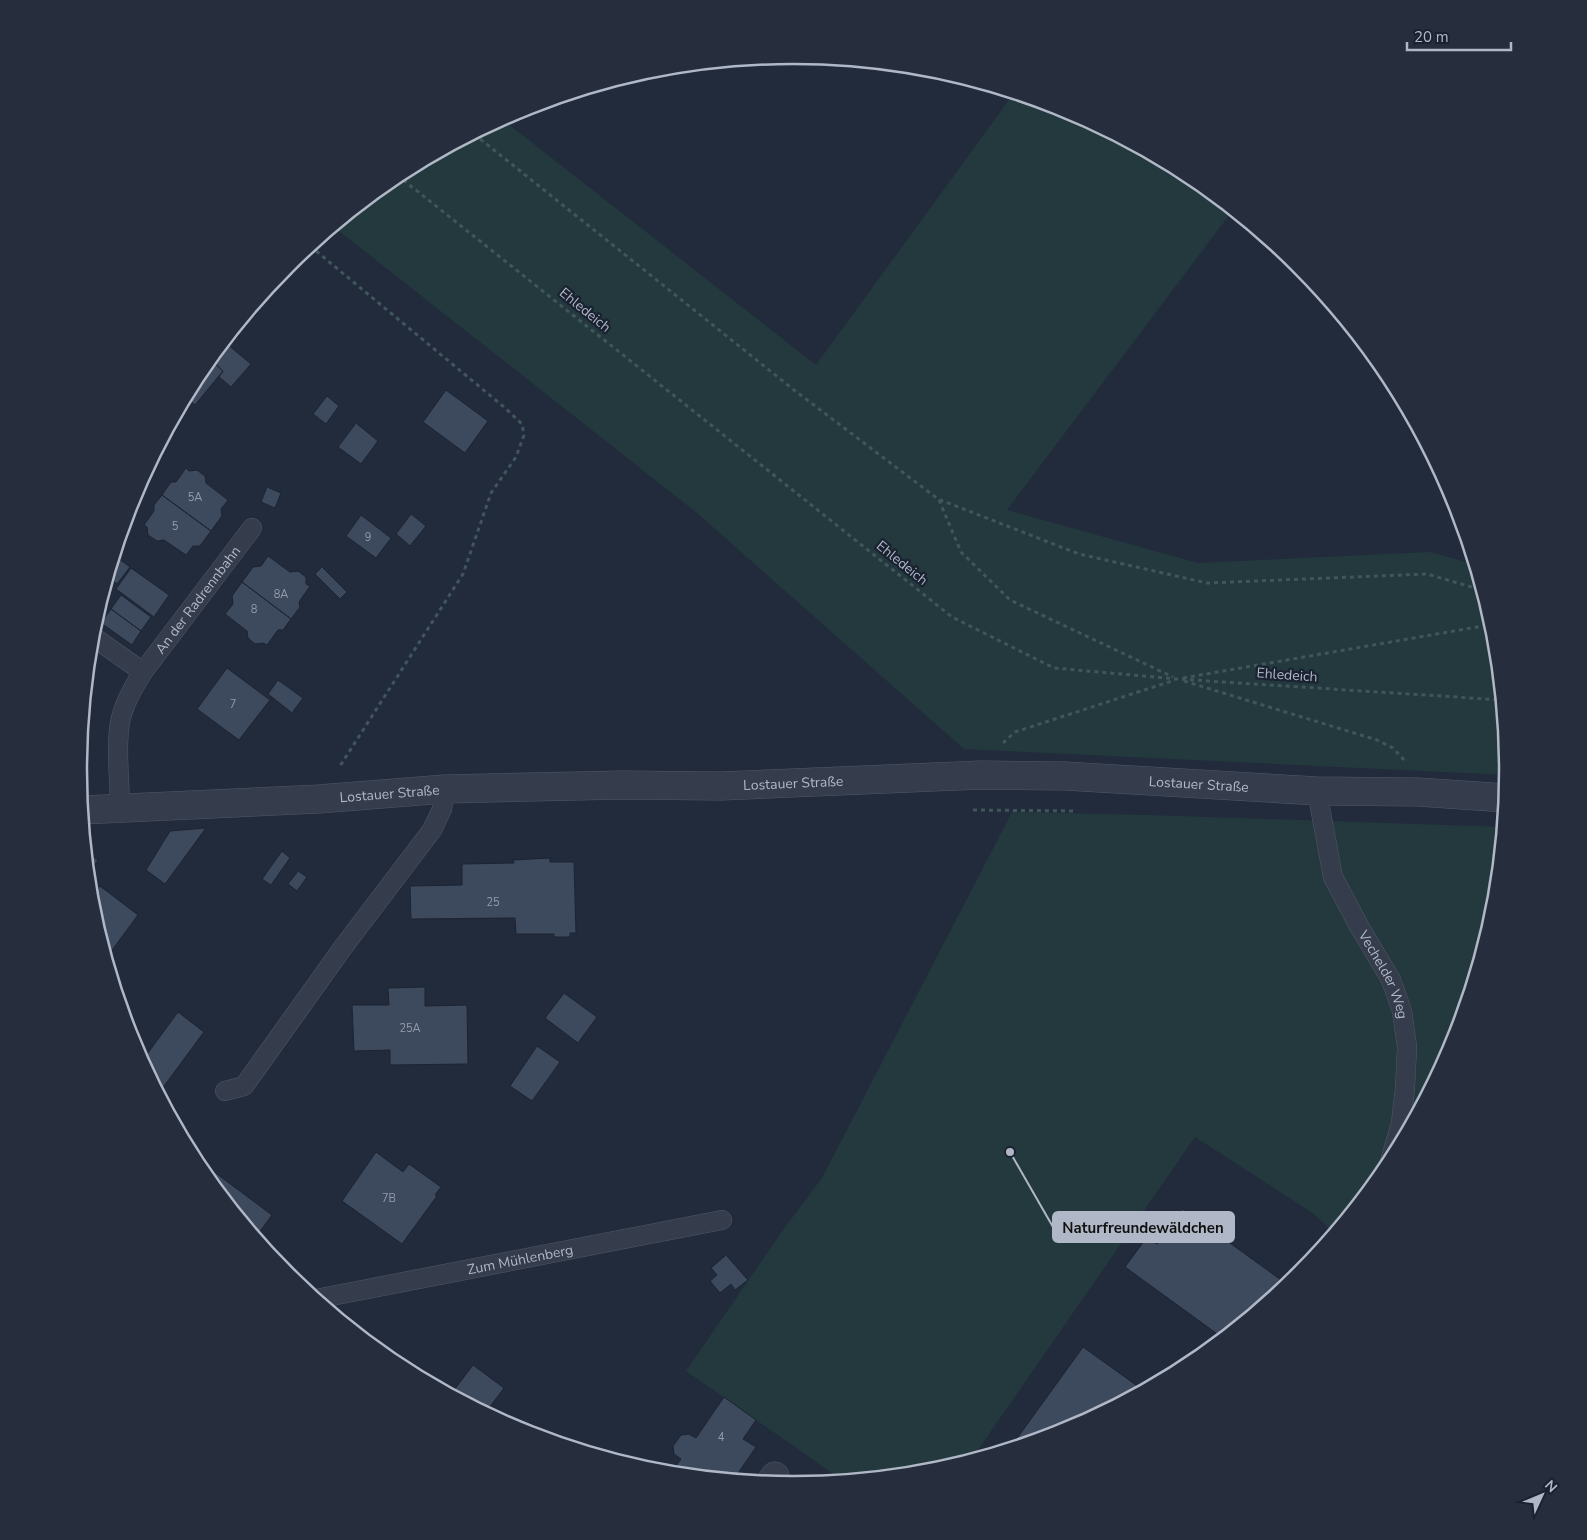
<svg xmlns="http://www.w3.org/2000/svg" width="1587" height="1540" font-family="'Nunito Sans',sans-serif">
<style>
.green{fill:#23393d}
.building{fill:#3d495c;stroke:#1c2433}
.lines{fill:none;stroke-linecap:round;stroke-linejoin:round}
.lane-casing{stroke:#505867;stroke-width:20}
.street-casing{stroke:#505867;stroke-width:29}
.path{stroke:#41565b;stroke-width:3;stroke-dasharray:4 4;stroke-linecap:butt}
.lane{stroke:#353d4c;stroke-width:19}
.street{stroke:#353d4c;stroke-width:28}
.labels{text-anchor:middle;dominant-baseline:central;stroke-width:4.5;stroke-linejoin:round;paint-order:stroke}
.number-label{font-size:11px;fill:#939cad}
.street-label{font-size:14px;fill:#b0b8c8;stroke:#1a2231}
.rim{fill:none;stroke:#b0b8c8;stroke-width:2.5}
.leader{fill:none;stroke:#b0b8c8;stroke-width:2}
.callout-dot{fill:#b0b8c8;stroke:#1a2231;stroke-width:2}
.callout{fill:#b0b8c8;stroke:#b0b8c8;stroke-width:2}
.callout-label{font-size:15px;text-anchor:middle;font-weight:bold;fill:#111}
</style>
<rect width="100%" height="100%" fill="#212b3c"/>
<!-- green -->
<path class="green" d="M1014,93L1067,110L1191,176L1233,210L1007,510L1198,563L1430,552L1474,564L1495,631L1508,775L964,749L697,513L334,227L397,175L502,119L816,365Z
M1012,812L1149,815L1503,827L1495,910L1454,1044L1388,1167L1334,1233L1314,1214L1195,1137L971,1460L933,1471L842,1480L686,1371L783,1230L822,1178Z"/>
<!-- building -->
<path class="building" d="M227,344L251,364L231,387L219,377L223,371L213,361Z
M210,359L223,371L195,405L186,397L199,373Z
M446,390L488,421L465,453L423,422Z
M327,396L339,406L326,424L313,414Z
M356,423L378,441L361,464L338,447Z
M186,468L189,471L197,470L205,476L206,483L228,500L221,509L222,516L211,531L162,495L171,482H176Z
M267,487L281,493L275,508L261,502Z
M162,495L211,531L200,546H193L186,555L164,540L157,541L148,535L147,527L144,525L154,511V505Z
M411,514L426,526L410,546L396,534Z
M361,515L391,538L376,558L346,536Z
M115,556L130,567L117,584L108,577Z
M268,556L290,572L298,571L306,577V584L310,586L299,602L300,607L291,619L242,582L253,567L261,566Z
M322,567L347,592L340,599L315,574Z
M131,568L169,595L154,617L116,589Z
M242,582L291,619L283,630H278L267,645L263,643L255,644L248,638L247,631L225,614L233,604L232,596Z
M121,595L151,617L141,631L111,609Z
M111,609L141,631L132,645L101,623Z
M227,668L270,700L239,740L197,709Z
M278,680L303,698L292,713L268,694Z
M206,828L165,884L146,870L170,831Z
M282,851L290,858L271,885L262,879Z
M87,853L98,860L89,873Z
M550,858V862H574L576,933H570V937H554V934H516L515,918L411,919L410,886L462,885V864L514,863L513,860Z
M298,871L307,877L297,891L288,884Z
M100,886L138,915L107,957L92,909L91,898Z
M425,987V1006L467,1005L468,1064L390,1065V1050L354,1051L352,1005H389L388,988Z
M564,993L597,1017L578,1043L545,1018Z
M178,1012L204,1032L159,1093L142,1061Z
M537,1046L560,1062L532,1101L510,1086Z
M376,1152L403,1172L409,1164L441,1187L435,1195L437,1196L402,1244L342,1201Z
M213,1171L272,1215L256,1237L208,1178Z
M1183,1209L1288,1285L1212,1347L1220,1336L1125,1267L1147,1237L1157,1244Z
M726,1255L748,1280L735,1290L731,1284L720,1293L710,1281L717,1275L711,1268Z
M353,1322L372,1336L368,1341L350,1327Z
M1083,1347L1143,1390L1067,1431L1010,1448Z
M473,1365L504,1388L486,1412L451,1394Z
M724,1397L756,1420L743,1439L756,1447L734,1479L671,1473L681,1459L674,1454L673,1446L681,1435L689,1434L696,1438Z"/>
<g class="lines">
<defs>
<g id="lane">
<path d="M92,636L143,672"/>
<path id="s1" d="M1317,791L1333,877L1359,926L1391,980L1402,1011L1407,1047L1405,1088L1401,1123L1389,1165"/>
<path id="s2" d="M120,808C120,783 115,742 121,718C125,701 134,686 143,672L252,528"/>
<path d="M225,1091L244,1086L344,946L432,830L442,809L445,789"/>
<path id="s3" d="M316,1299L722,1220"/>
</g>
<g id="street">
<path id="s4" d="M82,810L319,799L445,789L622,785L721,786L981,775L1065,776L1317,791L1418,792L1506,798"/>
<path d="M770,1483L775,1476"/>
</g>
</defs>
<!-- lane casing -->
<use href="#lane" class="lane-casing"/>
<!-- street casing -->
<use href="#street" class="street-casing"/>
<!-- path -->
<path class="path" d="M474,134L794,390L938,499L1079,554L1207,583L1427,574L1482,590
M397,175L952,617L1054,668L1177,679L1502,700
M310,246L504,407L522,424L524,435L516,457L491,493L463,574L340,766
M939,500L961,552L1010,600L1173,677
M1183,678L1483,626L1492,622
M1184,681L1377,740L1393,748L1404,760
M1003,743L1015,732L1175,680
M973,810L1077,811"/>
<!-- lane -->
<use href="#lane" class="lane"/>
<!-- street -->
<use href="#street" class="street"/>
</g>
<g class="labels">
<!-- number labels -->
<g class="number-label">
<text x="195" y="497">5A</text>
<text x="175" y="526">5</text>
<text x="368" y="537">9</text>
<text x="281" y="594">8A</text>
<text x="254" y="609">8</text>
<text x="233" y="704">7</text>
<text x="493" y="902">25</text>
<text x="410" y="1028">25A</text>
<text x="389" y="1198">7B</text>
<text x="721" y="1437">4</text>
</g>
<!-- street labels -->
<g class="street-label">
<text transform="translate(585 310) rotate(39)">Ehledeich</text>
<text transform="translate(902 563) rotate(39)">Ehledeich</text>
<text stroke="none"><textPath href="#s2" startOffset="232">An der Radrennbahn</textPath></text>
<text transform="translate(1287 675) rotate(4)">Ehledeich</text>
<text stroke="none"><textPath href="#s4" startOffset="712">Lostauer Straße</textPath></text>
<text stroke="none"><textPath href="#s4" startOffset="1118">Lostauer Straße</textPath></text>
<text stroke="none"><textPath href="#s4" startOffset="308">Lostauer Straße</textPath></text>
<text stroke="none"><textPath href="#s1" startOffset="198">Vechelder Weg</textPath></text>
<text stroke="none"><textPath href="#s3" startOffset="208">Zum Mühlenberg</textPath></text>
</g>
</g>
<!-- crop -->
<path d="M0 0H1587V1540H0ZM87 770a706 706 0 1 1 1412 0a706 706 0 1 1-1412 0Z" fill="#262e3d" fill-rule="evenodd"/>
<path class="rim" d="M87 770a706 706 0 1 1 1412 0a706 706 0 1 1-1412 0Z"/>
<!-- callouts -->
<path class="leader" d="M1010 1152L1053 1227"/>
<circle class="callout-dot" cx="1010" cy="1152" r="5"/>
<rect class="callout" x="1053" y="1212" width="181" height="30" rx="5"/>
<g class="callout-label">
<text x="1143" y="1233">Naturfreundewäldchen</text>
</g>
<!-- north arrow -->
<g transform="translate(1542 1495) rotate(46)" stroke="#1a2231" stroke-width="4" paint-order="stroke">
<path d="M0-4L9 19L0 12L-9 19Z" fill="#b0b8c8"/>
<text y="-8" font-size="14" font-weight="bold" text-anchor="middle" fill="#b0b8c8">N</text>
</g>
<!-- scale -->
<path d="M1407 42v8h104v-8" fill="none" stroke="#b0b8c8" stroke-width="2.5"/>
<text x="1414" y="42" font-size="15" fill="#b0b8c8" stroke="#1a2231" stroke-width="4" paint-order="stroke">20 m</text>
</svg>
